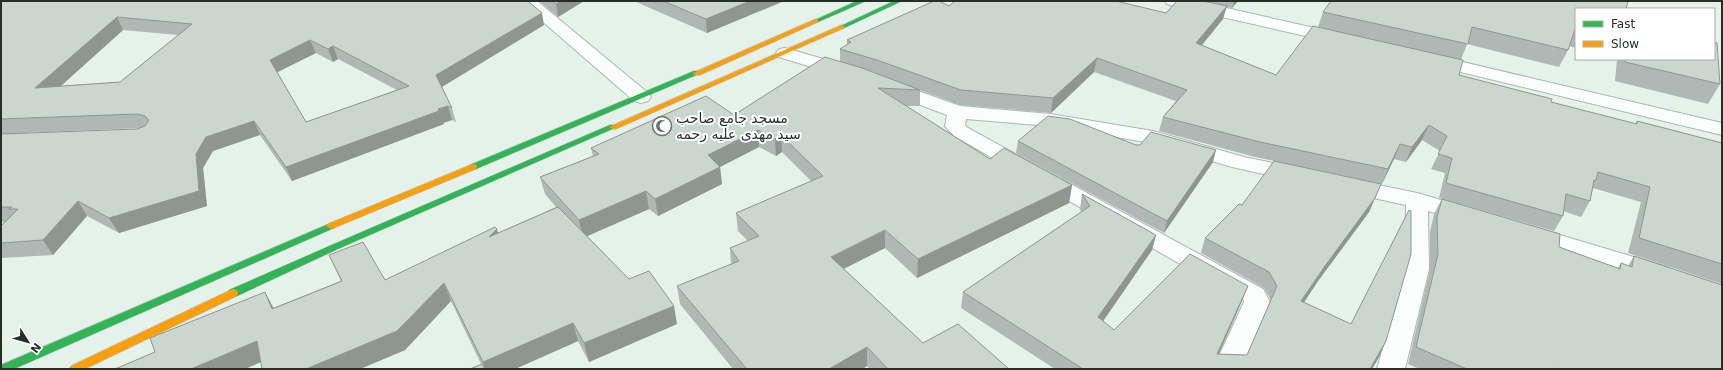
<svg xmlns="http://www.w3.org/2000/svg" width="1723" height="370" font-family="'DejaVu Sans','Noto Sans Arabic',sans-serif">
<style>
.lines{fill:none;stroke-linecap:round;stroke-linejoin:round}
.street-casing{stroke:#adb6b2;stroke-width:2}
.fast-casing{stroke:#adb6b2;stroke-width:1}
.slow-casing{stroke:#adb6b2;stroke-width:1}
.street{fill:#fbfdfc;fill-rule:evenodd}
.fast{fill:#30b455;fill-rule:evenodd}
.slow{fill:#ff9f0a;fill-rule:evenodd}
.wall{fill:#afb8b4;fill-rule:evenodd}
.shaded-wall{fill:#8f9692}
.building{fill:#ccd6d1;stroke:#8f9692;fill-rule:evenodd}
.labels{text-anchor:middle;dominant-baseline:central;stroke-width:4;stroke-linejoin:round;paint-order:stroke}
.poi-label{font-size:14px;fill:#272f2b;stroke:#fff;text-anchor:start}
</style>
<rect width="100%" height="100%" fill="#e5f1eb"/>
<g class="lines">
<defs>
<path id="street" d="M519,1H537L648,93L651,97L648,101L641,103L634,101Z
M1165,1H1195L1337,33L1343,34L1346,38L1343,42L1337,43L1173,6L1167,4Z
M785,48L851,67L853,71L851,75L844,77L779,57L776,53L779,49Z
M1433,55L1722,123V135L1427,64L1424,60L1427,56Z
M893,82L960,106L1050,114L1153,131L1244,157L1306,170L1309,175L1306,180L1298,182L1232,167L1151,143L1050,126L966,119L965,125L968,128L1263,289L1270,302L1241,369H1213L1244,302V300L954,136L945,126L947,115L886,92L884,88L886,84Z
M1349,179L1417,193L1475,210L1478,215L1475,220L1467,222L1428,211L1429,269L1405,369H1377L1405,269L1406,205L1341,191L1338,186L1341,181Z
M1530,226L1667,267L1670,273L1667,279L1658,281L1522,239L1518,234L1522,229Z"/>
<path id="fast" d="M857,1H866L818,22H814L813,21Z
M894,1H902L844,28L842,29L839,27Z
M694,71H700L701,73L476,169L473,170L469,167L470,165Z
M610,125H616L617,127L340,248L237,296H229L228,293L229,290L334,244Z
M331,223L334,224L336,226L334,228L14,369H1V365Z"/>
<path id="slow" d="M816,19L818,20V22L700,75H694L693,73Z
M842,25L845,27L844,28L616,129H613L609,127Z
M473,164L476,165L477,167L476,169L334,228L331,229L326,226L328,224Z
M233,289L237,290L238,293L237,296L85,369H69L71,366Z"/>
</defs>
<!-- street casing -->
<use href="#street" class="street-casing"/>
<!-- fast casing -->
<use href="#fast" class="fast-casing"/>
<!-- slow casing -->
<use href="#slow" class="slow-casing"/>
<!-- street -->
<use href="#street" class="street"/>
<!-- fast -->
<use href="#fast" class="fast"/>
<!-- slow -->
<use href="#slow" class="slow"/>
</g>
<!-- wall -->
<path class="wall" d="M1,1L544,25L442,87L452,108L456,122L452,120L443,123L444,124L292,181L260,135L213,151L203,168L207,206L119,233L87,216L53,255L1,258V226L4,222H1V134L137,129L140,128L1,134ZM123,30L178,35L120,82L61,86ZM316,53L333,62L338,59L397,90L306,122L277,72Z
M539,1H584L558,17Z
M634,1H784L707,33Z
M1177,1H1238L1232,8L1226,7L1223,19L1202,45L1276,75L1318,27L1323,12L1576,9V48L1569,46L1568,50L1559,67L1467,44L1461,60L1459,75L1551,102L1635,124L1637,121L1722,143V284L1628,253L1641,202L1593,188L1590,201L1581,217L1563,211V216L1554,231L1439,198L1445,173L1431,169L1440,151L1422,140L1406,162L1394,159L1382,184L1255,157L1159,131L1163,117L1176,101L1094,72L1051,113L960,105L877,74L920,90V106H906L990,159L1072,185L1069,203L917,278L885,248L844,269L923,343L1009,369H870L867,366L862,369H733L680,304L677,286L731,264L730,248L748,241L738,231L736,213L811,181L782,152L776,156L759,147L720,167L722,184L658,216L649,209L587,236L629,279L677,324L589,362L578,341L515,369H470L481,364L451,301L405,350L360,369H262L261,362L245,369H115L155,352L265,292L273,308L341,281L329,255L385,280L498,233L556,207L545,194L540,177L593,156L591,148L734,115L840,62V49L847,45V40L949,6L1166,13Z
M1617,59H1714L1720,84L1708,104L1615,81Z
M1018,141L1136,145L1213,162L1164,233L1016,153Z
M1381,184L1369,212L1318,281L1304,302L1386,341L1379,357L1372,369H1055L961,308L963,292L1081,212L1080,209L1082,194L1156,235L1152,250L1103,321L1114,330L1248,286L1242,301L1219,354L1247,355L1271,300L1264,288L1201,253L1205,238L1242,205Z
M1442,199L1559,247L1618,268L1621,263L1628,266L1634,256L1722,369H1420L1408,364L1430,269V232L1434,214Z"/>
<!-- shaded-wall -->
<path class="shaded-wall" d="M561,1H584L558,17L556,4Z
M750,1H784L707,33L706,19Z
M1234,1H1238L1232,8Z
M1227,6L1223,19L1193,56L1196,43Z
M542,13L544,25L440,88L436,75Z
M117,17L123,30L44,101L35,88Z
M310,40L316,53L276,73L270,60Z
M333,46L338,59L333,62L328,49Z
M1097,58L1094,72L1051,113L1053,98Z
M448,106L452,120L443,123L444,124L292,181L286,167Z
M254,121L260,135L213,151L203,168L207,206L119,233L109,218L206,137Z
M1429,125L1422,140L1406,162L1412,147Z
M758,130L759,147L720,167L722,184L658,216L655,199L708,155Z
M781,135L782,152L776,156L775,139Z
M1400,144L1394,159L1382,184L1388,169Z
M1216,150L1213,162L1164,233L1167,221Z
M1381,184L1369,212L1318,281L1295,316L1301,301L1325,266Z
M1072,185L1069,203L917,278L918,259Z
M646,191L649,209L583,238L579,220Z
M78,201L87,216L53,255L43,240Z
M497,229L502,247L489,237Z
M885,230V248L831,275V257Z
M1156,235L1152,250L1095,333L1098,317Z
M444,283L451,301L405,350L360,369H306Z
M1248,286L1242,301L1212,369L1217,354Z
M265,292L275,311L272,309Z
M674,306L677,324L589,362L584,343Z
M573,323L578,341L515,369H485L483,362Z
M257,341L267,359L245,369H191Z
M1386,341L1379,357L1372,369H1370Z
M867,347V366L862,369H829Z"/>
<!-- building -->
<path class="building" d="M1,1H528L542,13L436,75L452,108L448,106L438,109L439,111L286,167L254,121L206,137L196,154L199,191L109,218L78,201L43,240L1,243V226L18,209H9L12,207H1V134L137,129L145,126L149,120L145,116L137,114L1,119ZM117,17L192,24L120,82L35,88ZM310,40L328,49L333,46L409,86L306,122L270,60Z
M552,1H561L556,4Z
M663,1H750L706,19Z
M934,1H939L949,6L955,1H1116L1166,13L1177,1H1203L1227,6L1196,43L1276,75L1313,26L1463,60L1459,75L1552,99L1551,102L1637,124V121L1722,143V264L1639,238L1650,187L1598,172L1596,180H1594L1590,201L1566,194L1563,216L1446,183L1452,158L1438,154L1447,136L1429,125L1412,147L1400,144L1388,169L1260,142L1163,117L1187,90L1097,58L1053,98L961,90L877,60L840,49L851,42L847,40Z
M1331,1H1628L1626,9H1576V29H1575L1568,50L1472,27L1468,44L1323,12Z
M1714,42L1717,43L1720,84L1625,62L1626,59H1714Z
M825,57L862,68L920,90L878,88L990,159L1004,148L1072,185L918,259L885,230L831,257L923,343L958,324L1009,369H888L867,347L829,369H747L746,368L677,286L739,261L730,248L759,236L736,213L823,176L781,135L775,139L758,130L708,155L720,167L655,199L646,191L579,220L540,177L599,154L591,148L706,96L734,115Z
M1048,116L1070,119L1136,145H1140L1151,132L1216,150L1167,221L1018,141Z
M1274,161L1381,184L1375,198L1325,266L1301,301L1351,324L1409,210L1411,211V254L1386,341L1370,369H1083L963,292L1090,206L1082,194L1156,235L1098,317L1114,330L1190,254L1248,286L1217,354L1247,355L1277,286L1269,272L1205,238L1239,204L1242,205Z
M1442,199L1560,234L1559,247L1620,269L1621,263L1632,267L1634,256L1722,285V369H1554L1552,368V369H1467L1416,347L1438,254L1437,217Z
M558,207L629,279L649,271L674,306L584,343L573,323L483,362L444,283L397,331L306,369H262L257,341L191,369H115L155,352L150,338L265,292L272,309L342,281L329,255L363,242L385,280L495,227L497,229L489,237Z
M482,364L485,369H470Z"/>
<!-- icons -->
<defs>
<symbol id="mosque-ring" viewBox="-11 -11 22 22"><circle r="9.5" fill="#fff" stroke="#6a736e" stroke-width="1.5"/><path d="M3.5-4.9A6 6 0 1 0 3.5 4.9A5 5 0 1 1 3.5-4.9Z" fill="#6a736e"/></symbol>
</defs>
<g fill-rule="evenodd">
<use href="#mosque-ring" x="651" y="115" width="22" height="22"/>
</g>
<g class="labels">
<!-- poi labels -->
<g class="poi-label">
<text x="676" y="118">مسجد جامع صاحب<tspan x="676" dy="16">سید مهدی علیه رحمه</tspan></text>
</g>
</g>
<!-- border -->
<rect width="1723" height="370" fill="none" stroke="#272f2b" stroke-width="4"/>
<!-- legend -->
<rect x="1575" y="8" width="140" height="52" fill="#ffffff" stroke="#a9acaa"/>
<rect x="1583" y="21" width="20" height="6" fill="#30b455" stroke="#a9acaa"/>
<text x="1611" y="28" font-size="12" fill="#272f2b">Fast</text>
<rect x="1583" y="41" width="20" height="6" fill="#ff9f0a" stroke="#a9acaa"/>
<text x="1611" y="48" font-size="12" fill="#272f2b">Slow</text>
<!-- north arrow -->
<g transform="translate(28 342) rotate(127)" stroke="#ffffff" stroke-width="3" paint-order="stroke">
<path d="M0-3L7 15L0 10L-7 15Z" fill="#272f2b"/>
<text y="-6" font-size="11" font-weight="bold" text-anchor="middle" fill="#272f2b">N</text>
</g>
</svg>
